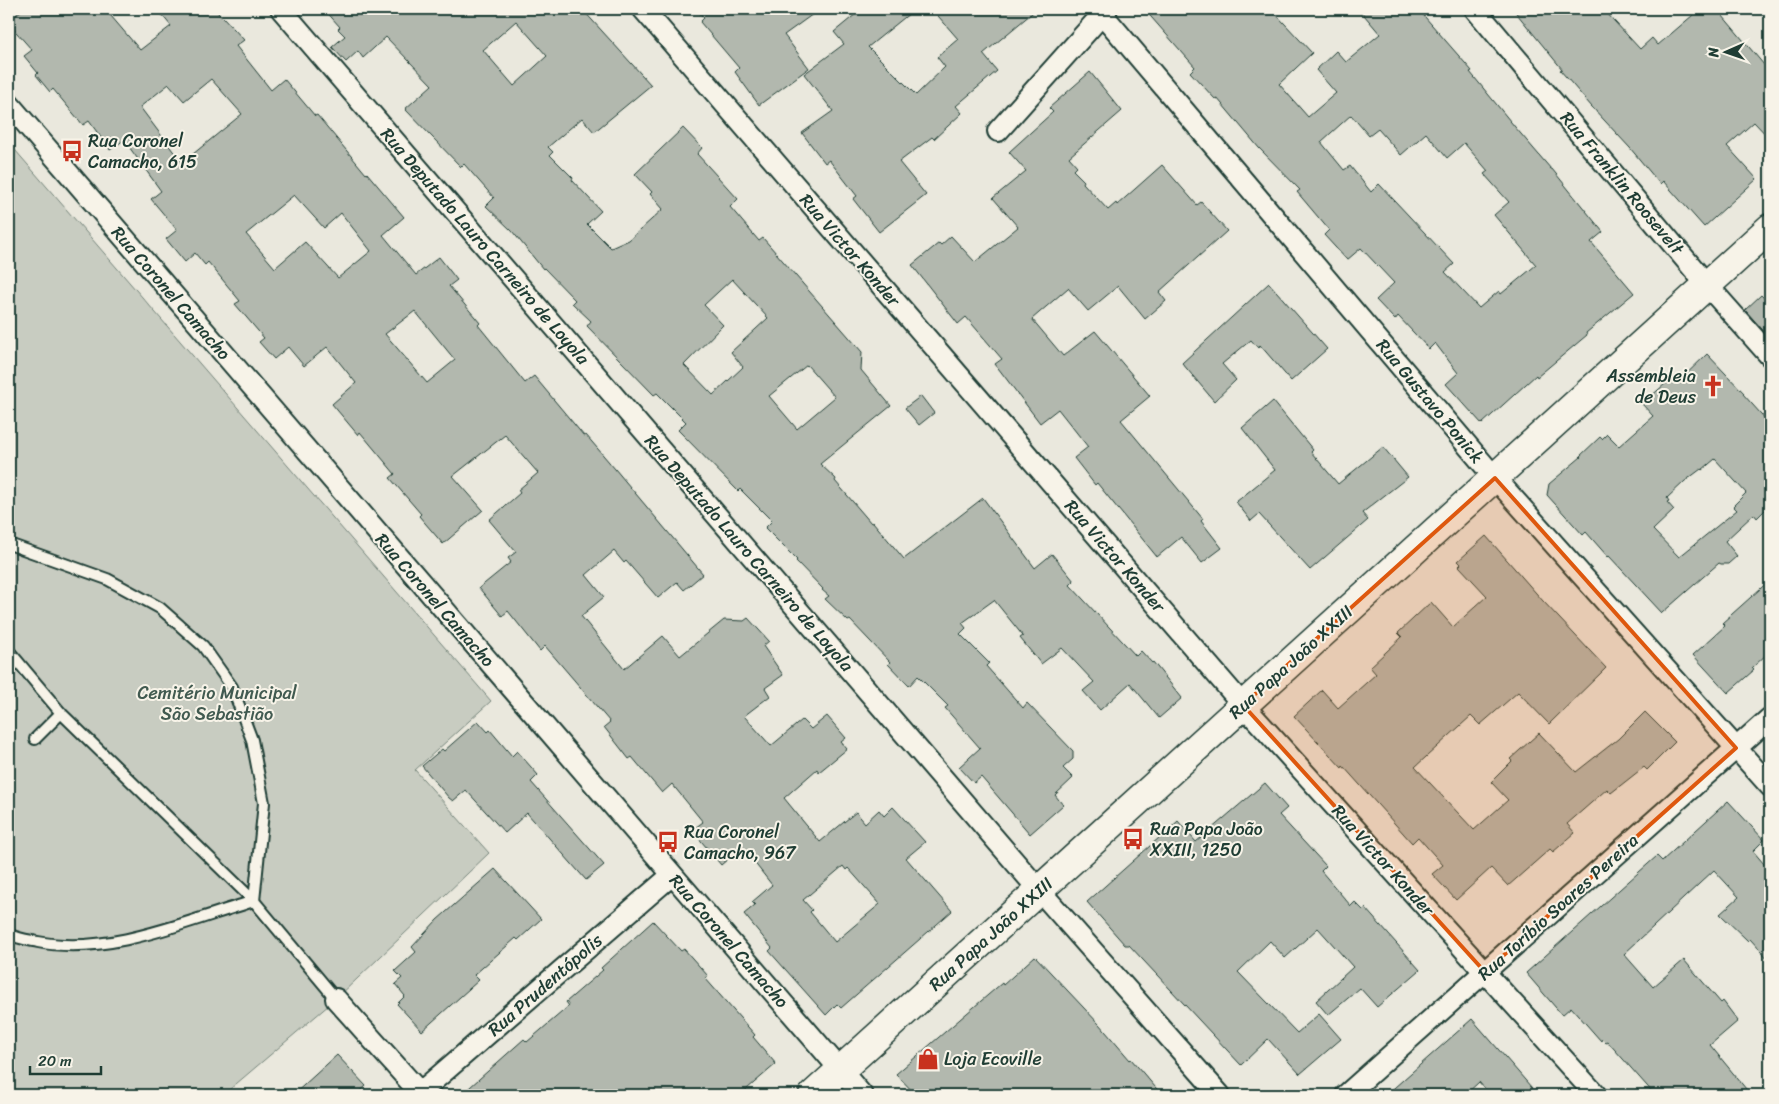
<svg xmlns="http://www.w3.org/2000/svg" width="1779" height="1104" viewBox="0 0 1779 1104" font-family="Sriracha,sans-serif">
  <style>
    .green { fill: #c8ccc1; stroke: #74847a }
    .building { fill: #b2b8ae; stroke: #1f3d34; fill-rule: evenodd }
    .lines { fill: none; stroke-linecap: round; stroke-linejoin: round }
    .service-casing { stroke: #1f3d34; stroke-width: 14 }
    .minor-casing { stroke: #1f3d34; stroke-width: 24 }
    .primary-casing { stroke: #1f3d34; stroke-width: 31 }
    .service { stroke: #f7f3e8; stroke-width: 10 }
    .minor { stroke: #f7f3e8; stroke-width: 20 }
    .primary { stroke: #f7f3e8; stroke-width: 28 }
    .marked { fill: #de580e; fill-opacity: 0.2; stroke: #de580e; stroke-width: 4; stroke-linejoin: round }
    .labels { text-anchor: middle; dominant-baseline: central; stroke-width: 4; stroke-linejoin: round; paint-order: stroke }
    .poi-label { font-size: 18px; fill: #1f3d34; stroke: #f7f3e8; text-anchor: start }
    .street-label { font-size: 18px; fill: #1f3d34; stroke: #f7f3e8 }
    .park-label { font-size: 18px; fill: #415a50; stroke: #f7f3e8 }
  </style>
  <rect width="100%" height="100%" fill="#eae8dd"/>
  <filter id="ink" filterUnits="userSpaceOnUse"><feTurbulence type="fractalNoise" baseFrequency=".02" numOctaves="2"/><feDisplacementMap in="SourceGraphic" scale="10" xChannelSelector="R" yChannelSelector="G"/><feConvolveMatrix kernelMatrix="1 2 1 2 8 2 1 2 1" color-interpolation-filters="sRGB"/></filter>
  <g filter="url(#ink)">
    <polygon class="green" points="9,143 491,701 415,770 489,853 336,999 223,1095 9,1095"/>
    <g class="building">
      <path d="M 23,9 L 105,9 L 140,50 L 171,26 L 157,9 L 215,9 L 222,18 L 223,17 L 244,40 L 236,46 L 271,90 L 284,79 L 315,116 L 317,115 L 366,174 L 367,173 L 404,217 L 383,235 L 416,275 L 439,257 L 457,280 L 449,286 L 480,323 L 478,325 L 525,383 L 534,376 L 584,436 L 586,435 L 615,469 L 703,574 L 684,590 L 677,582 L 658,598 L 626,561 L 624,563 L 614,551 L 586,575 L 604,597 L 581,616 L 624,669 L 663,636 L 680,656 L 724,620 L 744,621 L 748,618 L 769,641 L 763,646 L 783,675 L 765,688 L 770,696 L 744,716 L 771,746 L 802,720 L 811,729 L 827,716 L 846,738 L 841,742 L 847,749 L 819,772 L 817,769 L 784,798 L 820,842 L 856,812 L 865,823 L 879,810 L 884,816 L 893,807 L 925,842 L 906,858 L 952,911 L 841,1008 L 837,1004 L 826,1015 L 769,951 L 772,948 L 744,914 L 755,905 L 752,902 L 772,885 L 742,847 L 721,865 L 692,830 L 703,822 L 672,784 L 662,793 L 632,757 L 629,759 L 604,727 L 610,722 L 545,646 L 540,651 L 508,611 L 502,616 L 479,588 L 511,562 L 508,558 L 516,552 L 489,520 L 520,493 L 518,490 L 538,473 L 505,435 L 453,476 L 483,510 L 443,544 L 419,516 L 421,514 L 390,478 L 395,474 L 360,432 L 358,435 L 332,404 L 356,383 L 327,347 L 304,366 L 288,347 L 274,359 L 259,342 L 264,338 L 235,304 L 240,301 L 208,262 L 205,265 L 195,253 L 185,262 L 166,239 L 177,230 L 151,199 L 161,191 L 124,140 L 110,150 L 89,121 L 83,125 L 53,89 L 50,92 L 36,75 L 38,73 L 24,56 L 32,50 L 9,24 L 9,21 ZM 211,79 L 242,114 L 182,163 L 140,107 L 169,84 L 184,101 ZM 294,195 L 324,228 L 341,213 L 371,251 L 338,278 L 305,242 L 275,268 L 246,234 ZM 415,311 L 455,360 L 427,383 L 385,334 ZM 843,866 L 846,870 L 848,868 L 880,904 L 835,942 L 810,912 L 812,910 L 803,900 Z"/>
      <path d="M 324,9 L 582,9 L 651,85 L 594,132 L 582,118 L 548,147 L 553,152 L 550,155 L 573,178 L 572,180 L 601,211 L 587,224 L 611,248 L 629,240 L 663,209 L 650,194 L 652,192 L 635,174 L 683,128 L 702,148 L 697,154 L 738,199 L 730,207 L 759,241 L 763,238 L 862,352 L 861,370 L 891,406 L 820,464 L 836,479 L 835,481 L 871,523 L 873,522 L 904,559 L 983,498 L 1035,568 L 1052,554 L 1074,581 L 1070,585 L 1136,656 L 1141,651 L 1152,663 L 1153,662 L 1182,698 L 1159,718 L 1130,683 L 1100,710 L 1083,691 L 1094,682 L 1062,648 L 1041,664 L 1020,638 L 1023,636 L 994,600 L 962,623 L 966,628 L 960,634 L 989,663 L 986,666 L 1023,708 L 1027,703 L 1073,751 L 1073,759 L 1063,768 L 1073,778 L 1055,795 L 1063,805 L 1030,834 L 981,777 L 974,783 L 959,767 L 980,748 L 945,708 L 948,706 L 918,676 L 909,686 L 888,664 L 890,662 L 850,620 L 848,621 L 825,599 L 829,596 L 822,590 L 823,589 L 796,561 L 797,560 L 765,528 L 772,521 L 740,489 L 738,491 L 678,430 L 686,422 L 657,393 L 654,395 L 587,326 L 591,321 L 572,303 L 575,300 L 544,268 L 543,269 L 512,231 L 486,206 L 494,198 L 464,164 L 461,167 L 405,109 L 432,85 L 386,37 L 363,58 L 358,51 L 346,62 L 332,47 L 345,36 L 338,29 L 340,27 ZM 516,21 L 547,56 L 514,86 L 483,50 ZM 732,279 L 768,318 L 731,352 L 743,367 L 713,395 L 684,365 L 723,325 L 704,305 ZM 807,365 L 835,397 L 797,429 L 769,396 Z"/>
      <polygon points="696,9 820,9 784,35 809,68 759,105 735,72 739,68 700,22 704,18"/>
      <polygon points="862,9 915,9 868,47 916,95 945,67 937,57 958,39 932,9 1037,9 983,54 997,71 956,106 962,113 934,139 932,137 899,162 926,195 879,232 853,199 857,196 829,160 825,163 802,133 833,111 804,74 844,44 834,32"/>
      <path d="M 1144,9 L 1271,9 L 1312,53 L 1279,84 L 1308,117 L 1336,93 L 1316,70 L 1336,51 L 1346,62 L 1380,34 L 1359,9 L 1418,9 L 1472,71 L 1470,72 L 1515,127 L 1551,169 L 1552,169 L 1603,232 L 1591,242 L 1634,293 L 1586,333 L 1587,335 L 1537,377 L 1536,375 L 1482,424 L 1446,384 L 1458,373 L 1435,343 L 1429,349 L 1398,316 L 1395,320 L 1376,300 L 1394,283 L 1361,248 L 1347,260 L 1324,235 L 1329,230 L 1297,192 L 1300,190 L 1259,148 L 1217,98 L 1215,99 L 1190,72 L 1195,67 ZM 1351,115 L 1369,136 L 1378,129 L 1401,155 L 1426,133 L 1447,158 L 1464,143 L 1488,171 L 1484,174 L 1509,202 L 1494,215 L 1536,265 L 1501,294 L 1499,291 L 1479,308 L 1445,272 L 1454,264 L 1379,184 L 1371,192 L 1350,166 L 1344,170 L 1321,142 Z"/>
      <polygon points="1513,9 1603,9 1640,49 1652,38 1658,45 1700,9 1717,9 1770,72 1770,139 1754,122 1727,146 1757,179 1704,227 1663,181 1660,184 1630,148 1592,107 1560,70 1562,69"/>
      <polygon points="1090,72 1122,111 1069,157 1077,166 1073,170 1084,181 1083,183 1108,210 1116,203 1117,205 1162,165 1197,205 1201,202 1227,231 1159,292 1166,301 1145,319 1118,286 1088,311 1068,288 1032,319 1063,356 1095,331 1150,396 1121,420 1203,519 1201,521 1222,548 1202,563 1181,537 1157,557 1097,483 1095,485 1074,458 1088,447 1058,409 1040,423 995,364 1002,359 966,317 958,324 912,265 939,243 941,245 951,236 975,262 1018,227 993,198 1026,171 1009,152 1053,112 1049,108"/>
      <polygon points="1269,283 1327,349 1291,381 1260,345 1258,348 1251,340 1222,364 1236,380 1214,401 1182,363"/>
      <polygon points="1761,295 1770,304 1770,338 1745,310"/>
      <path d="M 1707,354 L 1744,393 L 1743,394 L 1770,424 L 1770,505 L 1757,518 L 1754,514 L 1725,541 L 1737,556 L 1728,564 L 1721,564 L 1719,563 L 1662,613 L 1609,556 L 1608,557 L 1586,532 L 1583,535 L 1547,495 L 1549,484 L 1581,457 L 1580,456 L 1600,437 L 1602,439 L 1607,434 L 1619,446 L 1653,416 L 1642,404 L 1673,377 L 1678,382 ZM 1715,459 L 1746,493 L 1733,506 L 1737,510 L 1679,557 L 1653,530 L 1674,510 L 1667,502 L 1669,501 L 1667,498 L 1685,481 L 1701,469 L 1702,470 Z"/>
      <polygon points="921,396 934,413 919,425 905,408"/>
      <polygon points="1273,401 1313,450 1311,452 1338,484 1383,447 1408,477 1362,513 1368,520 1310,570 1259,514 1251,521 1236,502 1275,470 1242,428"/>
      <polygon points="1486,536 1543,601 1606,668 1549,724 1518,692 1480,725 1471,716 1415,767 1474,830 1508,800 1491,782 1512,761 1510,759 1539,733 1576,772 1618,739 1645,712 1675,742 1647,770 1644,767 1611,793 1607,789 1567,824 1575,833 1553,852 1550,849 1508,886 1491,868 1456,900 1432,874 1443,865 1418,837 1412,843 1343,766 1342,768 1294,716 1322,690 1338,708 1376,674 1370,667 1402,637 1398,633 1431,602 1453,627 1487,596 1459,566 1461,564 1458,561"/>
      <polygon points="1770,580 1770,651 1752,668 1754,670 1728,693 1693,655 1725,626 1722,623"/>
      <polygon points="478,721 488,732 490,730 512,756 517,751 538,775 531,782 604,865 586,880 527,813 505,833 466,790 453,801 449,798 422,766 442,749 444,751"/>
      <polygon points="1265,783 1287,808 1279,815 1326,866 1321,871 1351,906 1355,902 1363,910 1365,908 1420,970 1377,1007 1360,988 1328,1015 1316,1001 1353,967 1318,928 1285,958 1270,941 1238,972 1297,1033 1319,1014 1341,1039 1300,1074 1268,1039 1241,1065 1129,945 1125,945 1087,902 1178,821 1196,842"/>
      <polygon points="1728,801 1764,840 1753,851 1770,871 1770,961 1750,939 1748,941 1720,914 1739,897 1714,870 1624,954 1653,987 1684,960 1721,1003 1723,1001 1738,1021 1710,1045 1751,1095 1655,1095 1607,1041 1605,1042 1602,1039 1601,1041 1571,1007 1562,1015 1526,973 1657,856 1662,861"/>
      <polygon points="495,869 541,919 518,940 516,938 474,975 479,980 422,1031 397,1004 405,996 395,984 402,978 395,971 416,952 412,947 437,920"/>
      <polygon points="653,921 681,951 684,949 708,976 705,978 755,1035 753,1037 776,1064 740,1095 461,1095 524,1039 527,1042 569,1006 566,1002 603,970 601,968"/>
      <polygon points="1035,956 1099,1024 1130,1060 1131,1059 1162,1095 916,1095 896,1074 1002,983 1003,985"/>
      <polygon points="1472,1019 1538,1095 1490,1095 1479,1082 1465,1095 1386,1095"/>
      <polygon points="337,1055 366,1086 356,1095 293,1095"/>
    </g>
    <g class="lines">
      <g class="service-casing">
        <g id="service">
          <polyline points="9,544 107,579 160,608 203,646 232,687 252,740 264,803 254,901"/>
          <polyline points="9,651 61,713 254,901 336,999"/>
          <polyline points="35,739 61,713"/>
          <path d="M 9,934 C 18,939 28,940 38,942 C 109,956 187,921 254,901"/>
        </g>
      </g>
      <g class="minor-casing">
        <g id="minor">
          <polyline points="281,9 1039,890 1220,1095"/>
          <polyline points="643,9 1243,705 1596,1095"/>
          <polyline points="1098,9 1495,478 1770,786"/>
          <polyline points="1475,9 1707,285 1770,356"/>
          <polyline points="9,104 862,1095"/>
          <polyline points="998,131 1107,9"/>
          <polyline points="336,999 422,1095"/>
          <polyline points="417,1095 672,875"/>
          <polyline points="1346,1095 1770,718"/>
        </g>
      </g>
      <g class="primary-casing">
        <polyline id="primary" points="813,1095 1770,228"/>
      </g>
      <use href="#service" class="service"/>
      <use href="#minor" class="minor"/>
      <use href="#primary" class="primary"/>
    </g>
  </g>
  <path class="marked" d="M 1495,478 L 1736,748 L 1485,972 L 1243,705 Z"/>
  <defs>
    <g id="bus-bare" transform="scale(1.725)"><path d="M-5-6H5V4H4V6H2V4H-2V6H-4V4H-5ZM-3.5-4V0h7V-4ZM-3.5 1.2v1.5H-2V1.2ZM2 1.2v1.5H3.5V1.2Z" fill="#c8321e" stroke="#f7f3e8" stroke-width="2.5" paint-order="stroke"/></g>
    <g id="church-bare" transform="scale(1.725)"><path d="M-1.2-6h2.4v3.5h3.3v2.4h-3.3V6h-2.4V-.1h-3.3v-2.4h3.3Z" fill="#c8321e" stroke="#f7f3e8" stroke-width="2.5" paint-order="stroke"/></g>
    <g id="shop-bare" transform="scale(1.725)"><path d="M-5-2.5h2.3a2.7 3.5 0 0 1 5.4 0H5L5.5 6h-11ZM-1.5-2.5h3a1.5 2.3 0 0 0-3 0Z" fill="#c8321e" stroke="#f7f3e8" stroke-width="2.5" paint-order="stroke"/></g>
  </defs>
  <g fill-rule="evenodd">
    <use href="#bus-bare" x="72" y="151"/>
    <use href="#church-bare" x="1713" y="386"/>
    <use href="#bus-bare" x="1133" y="839"/>
    <use href="#bus-bare" x="668" y="842"/>
    <use href="#shop-bare" x="928" y="1059"/>
  </g>
  <g class="labels">
    <g class="poi-label">
      <text x="88" y="141">Rua Coronel<tspan x="88" dy="21">Camacho, 615</tspan></text>
      <text x="1696" y="376" text-anchor="end">Assembleia<tspan x="1696" dy="21">de Deus</tspan></text>
      <text x="1150" y="829">Rua Papa João<tspan x="1150" dy="21">XXIII, 1250</tspan></text>
      <text x="684" y="832">Rua Coronel<tspan x="684" dy="21">Camacho, 967</tspan></text>
      <text x="944" y="1059">Loja Ecoville</text>
    </g>
    <g class="street-label">
      <text transform="translate(1622 183) rotate(50)">Rua Franklin Roosevelt</text>
      <text transform="translate(485 246) rotate(49)">Rua Deputado Lauro Carneiro de Loyola</text>
      <text transform="translate(850 250) rotate(49)">Rua Victor Konder</text>
      <text transform="translate(171 293) rotate(49)">Rua Coronel Camacho</text>
      <text transform="translate(1430 401) rotate(50)">Rua Gustavo Ponick</text>
      <text transform="translate(749 553) rotate(49)">Rua Deputado Lauro Carneiro de Loyola</text>
      <text transform="translate(1115 556) rotate(49)">Rua Victor Konder</text>
      <text transform="translate(435 600) rotate(49)">Rua Coronel Camacho</text>
      <text transform="translate(1291 662) rotate(-42)">Rua Papa João XXIII</text>
      <text transform="translate(1383 860) rotate(48)">Rua Victor Konder</text>
      <text transform="translate(1558 907) rotate(-42)">Rua Toríbio Soares Pereira</text>
      <text transform="translate(991 934) rotate(-42)">Rua Papa João XXIII</text>
      <text transform="translate(729 941) rotate(49)">Rua Coronel Camacho</text>
      <text transform="translate(545 985) rotate(-41)">Rua Prudentópolis</text>
    </g>
    <g class="park-label">
      <text x="217" y="693">Cemitério Municipal<tspan x="217" dy="21">São Sebastião</tspan></text>
    </g>
  </g>
  <rect width="1779" height="1104" fill="none" stroke="#f7f3e8" stroke-width="30"/>
  <rect x="15" y="15" width="1749" height="1074" fill="none" stroke="#1f3d34" stroke-width="2" filter="url(#ink)"/>
  <g transform="translate(1726 52) rotate(268)" stroke="#f7f3e8" stroke-width="4" paint-order="stroke">
  <path d="M0-4L9 19L0 12L-9 19Z" fill="#1f3d34"/>
  <text y="-8" font-size="14" font-weight="bold" text-anchor="middle" fill="#1f3d34">N</text>
  </g>
  <path d="M30 1066v8h71v-8" fill="none" stroke="#1f3d34" stroke-width="2.5"/>
  <text x="38" y="1066" font-size="15" fill="#1f3d34" stroke="#f7f3e8" stroke-width="4" paint-order="stroke">20 m</text>
</svg>
